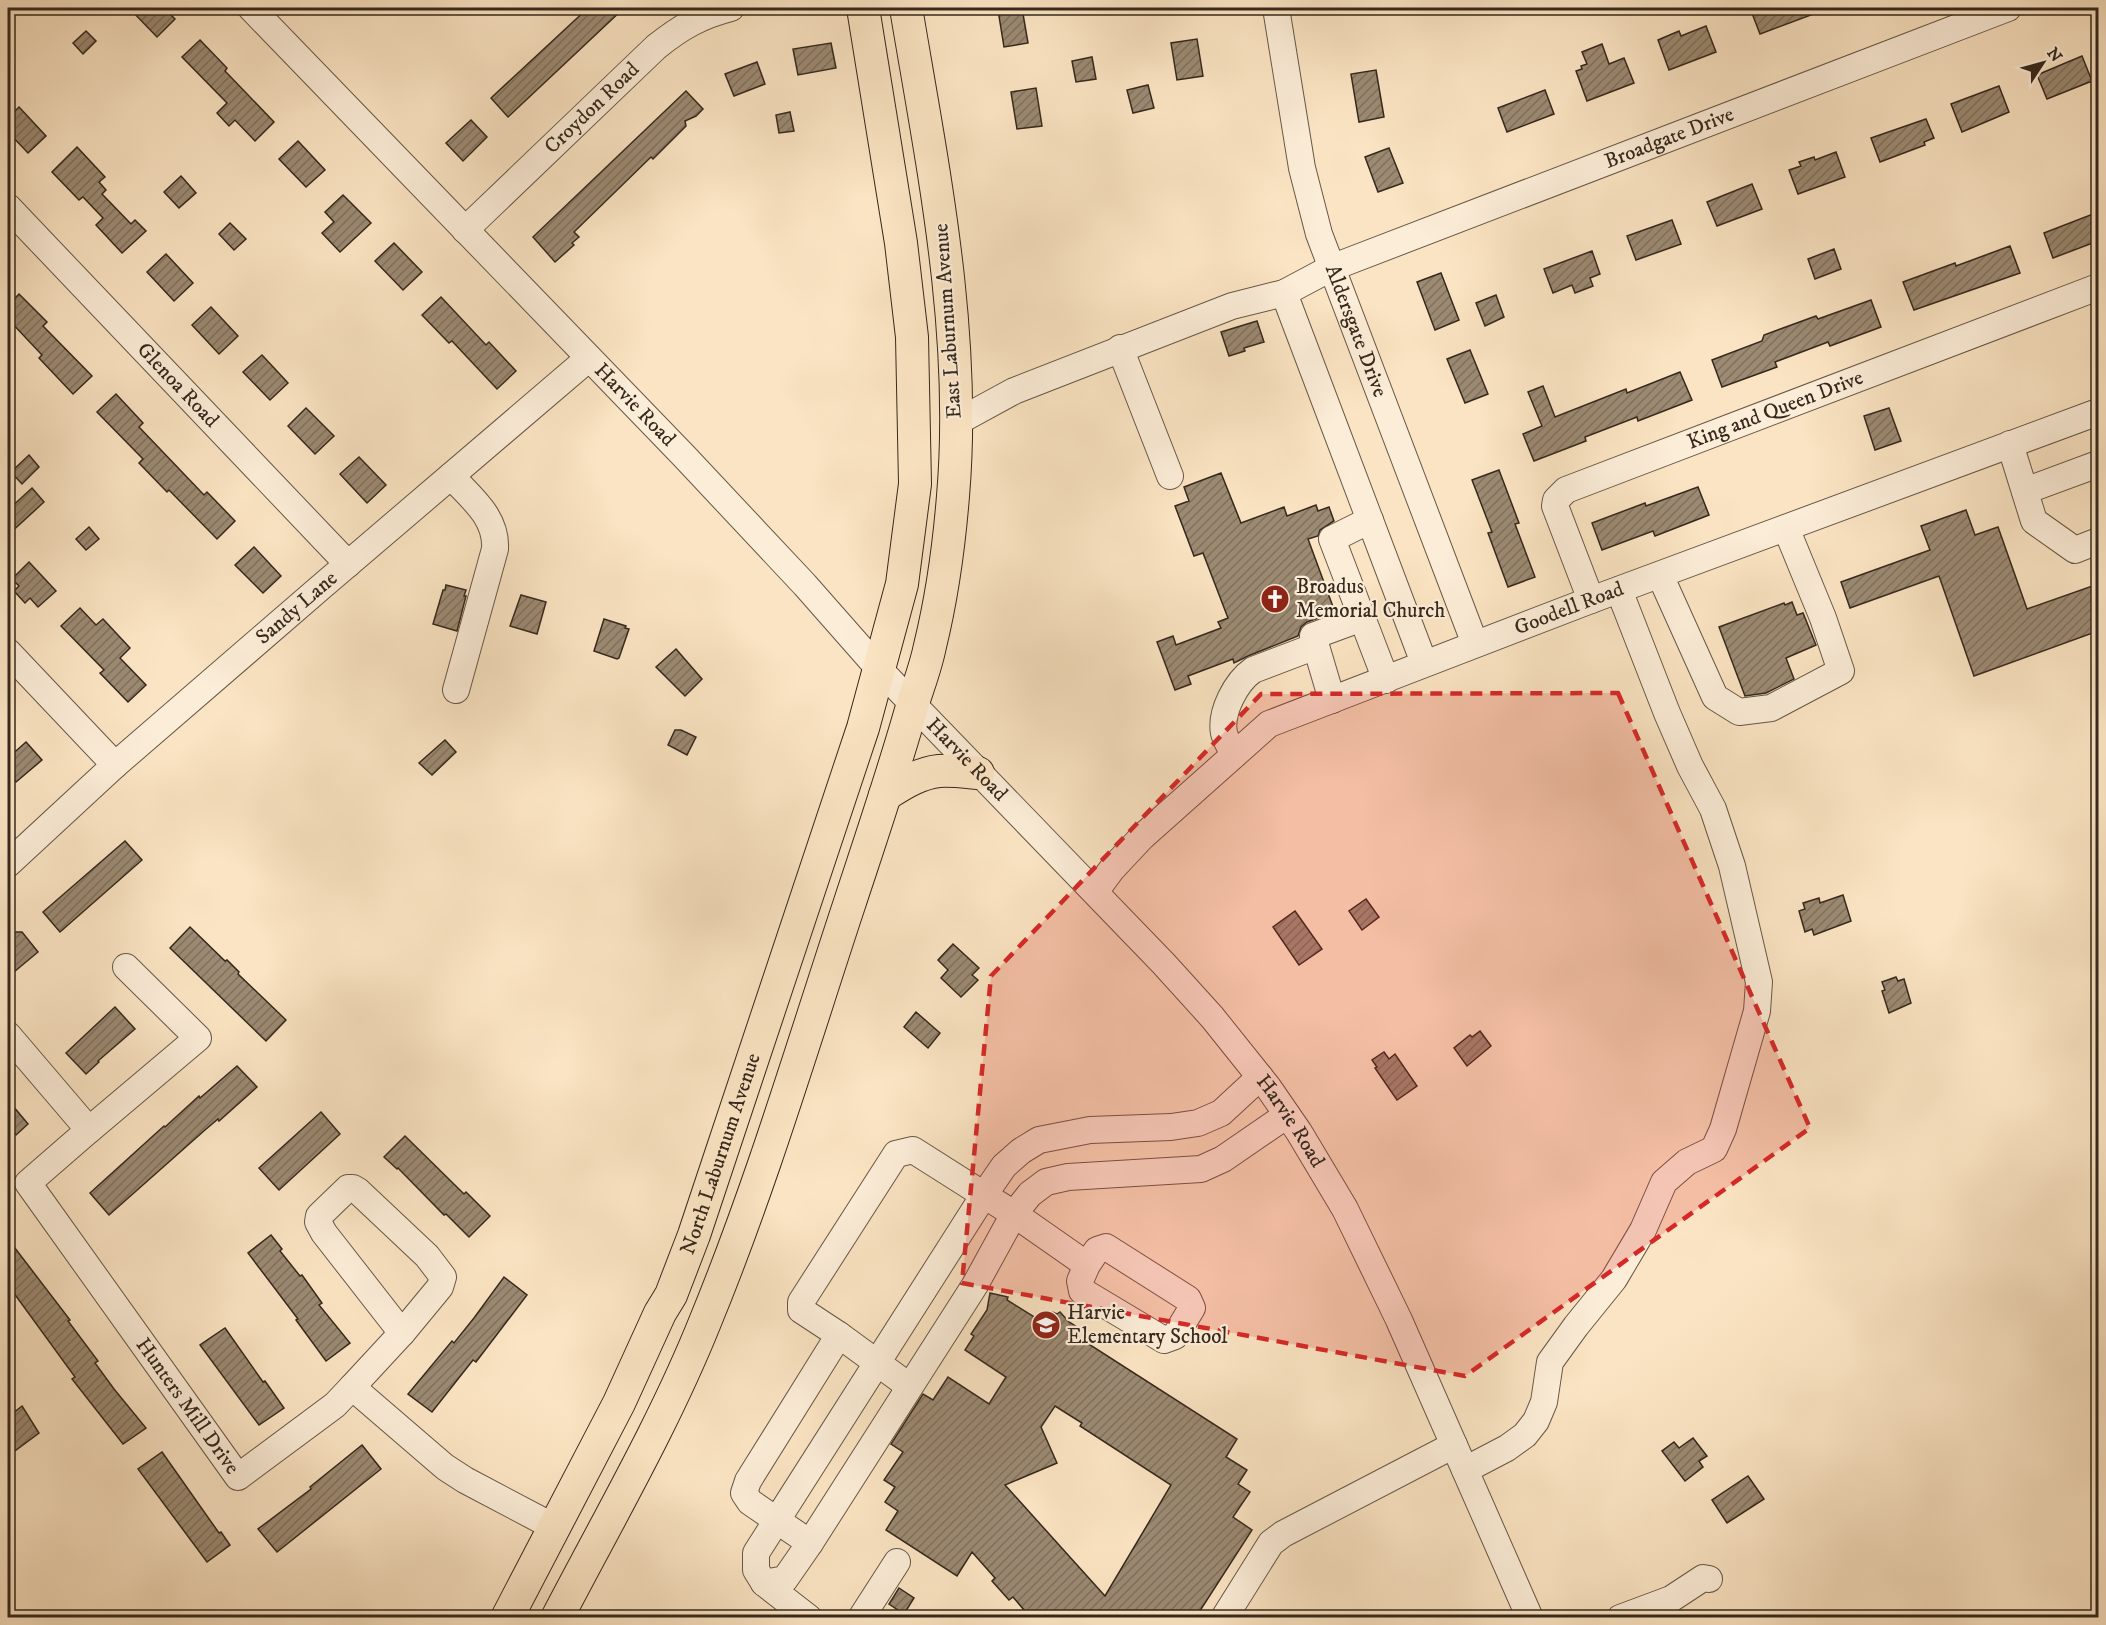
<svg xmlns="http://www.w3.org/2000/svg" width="2106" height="1625" viewBox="0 0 2106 1625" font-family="'IM FELL DW Pica',serif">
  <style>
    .building { fill: url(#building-hatch); stroke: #35281d; stroke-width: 1.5; fill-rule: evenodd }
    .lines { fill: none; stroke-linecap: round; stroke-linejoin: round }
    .minor-casing { stroke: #665746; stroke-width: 28 }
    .major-casing { stroke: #35281d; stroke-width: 34 }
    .minor { stroke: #fcedd8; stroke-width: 26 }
    .major { stroke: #fbe4c3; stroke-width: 32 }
    .marked { fill: #d62828; fill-opacity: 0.2; stroke: #d62828; stroke-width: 4.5; stroke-dasharray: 12 8; stroke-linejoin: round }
    .labels { text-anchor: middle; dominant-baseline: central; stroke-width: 4.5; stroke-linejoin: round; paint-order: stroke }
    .street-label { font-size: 21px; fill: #35281d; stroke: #fcedd8 }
    .poi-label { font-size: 21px; fill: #35281d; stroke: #fcedd8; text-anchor: start }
  </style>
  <defs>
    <pattern id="building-hatch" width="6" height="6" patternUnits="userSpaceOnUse" patternTransform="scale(1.5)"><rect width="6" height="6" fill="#9c8a73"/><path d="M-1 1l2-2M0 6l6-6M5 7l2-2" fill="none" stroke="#80715e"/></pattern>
  </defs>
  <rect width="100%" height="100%" fill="#fbe4c3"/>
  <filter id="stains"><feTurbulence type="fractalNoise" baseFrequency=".00333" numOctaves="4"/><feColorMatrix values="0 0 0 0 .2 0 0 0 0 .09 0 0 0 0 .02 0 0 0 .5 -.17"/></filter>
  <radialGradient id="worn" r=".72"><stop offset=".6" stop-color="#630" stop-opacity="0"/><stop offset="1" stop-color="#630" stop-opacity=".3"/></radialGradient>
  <g class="building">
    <polygon points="129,8 164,8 175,19 157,37"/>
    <polygon points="588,8 624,8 508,117 491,98"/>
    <polygon points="1013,8 1022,8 1028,43 1004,47 998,10"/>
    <polygon points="1750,8 1827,8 1827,9 1760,34"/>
    <polygon points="1706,26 1716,52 1669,70 1658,40 1679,31 1681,36"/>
    <polygon points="86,31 96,41 83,54 73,43"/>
    <polygon points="1197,39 1203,76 1177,80 1171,43"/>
    <polygon points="200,40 227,68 225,71 274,122 255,141 235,120 229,126 217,113 227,103 182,57"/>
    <polygon points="831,43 836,68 798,75 793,49"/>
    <polygon points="1602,44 1609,64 1624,58 1634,83 1587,101 1576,71 1582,69 1581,66 1587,64 1582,52"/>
    <polygon points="2082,56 2092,81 2047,99 2037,75"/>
    <polygon points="1092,57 1096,79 1076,82 1072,61"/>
    <polygon points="757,62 765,84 734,96 725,74"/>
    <polygon points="1376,70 1384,117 1359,122 1351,74"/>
    <polygon points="1148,85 1154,108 1133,113 1127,90"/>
    <polygon points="1999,86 2009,112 1962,132 1951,104"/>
    <polygon points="1036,88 1042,126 1017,129 1011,92"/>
    <polygon points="1545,90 1554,114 1507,132 1498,108"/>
    <polygon points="686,91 703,109 696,116 685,121 686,126 653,159 651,157 574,232 579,237 572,243 574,245 555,262 533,237"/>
    <polygon points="19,107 46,136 28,153 8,132 8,118"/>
    <polygon points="790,112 794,131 779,133 776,115"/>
    <polygon points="1926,119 1934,138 1924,142 1925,145 1880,162 1871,138"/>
    <polygon points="471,120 487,137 463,161 446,143"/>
    <polygon points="298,141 325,170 306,187 279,159"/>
    <polygon points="77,147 105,177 99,182 106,190 102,194 131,224 135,220 146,231 122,253 96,225 103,218 83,197 79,200 52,172"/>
    <polygon points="1389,148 1403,183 1378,192 1365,157"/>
    <polygon points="1836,152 1845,177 1798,194 1789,170 1801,166 1799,162 1814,157 1815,160"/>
    <polygon points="181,176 196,193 179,208 164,192"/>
    <polygon points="1752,184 1762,209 1717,226 1707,202"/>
    <polygon points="343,195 371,223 340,252 322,233 334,222 325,212"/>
    <polygon points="2098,212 2098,241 2053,258 2044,233"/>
    <polygon points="1672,220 1681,244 1636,260 1627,236"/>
    <polygon points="230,223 246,239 234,250 219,234"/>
    <polygon points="394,243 422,272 403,290 375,261"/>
    <polygon points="2010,246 2020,273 1914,310 1903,282 1955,263 1956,266"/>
    <polygon points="1834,249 1841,269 1815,279 1808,259"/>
    <polygon points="1592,251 1600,274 1590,278 1593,286 1575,293 1572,285 1553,293 1544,269"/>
    <polygon points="166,254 193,283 174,301 147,272"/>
    <polygon points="1441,273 1459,320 1435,330 1417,282"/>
    <polygon points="19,294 47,322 43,326 92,376 73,394 39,358 42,355 8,319 8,305"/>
    <polygon points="1496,295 1504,317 1485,326 1476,303"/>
    <polygon points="441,297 486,345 489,342 516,371 497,389 452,341 449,343 422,315"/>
    <polygon points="1871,300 1881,327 1830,346 1828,342 1775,362 1777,367 1722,387 1712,360 1762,341 1764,335 1816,316 1818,319"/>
    <polygon points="211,307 238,336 219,354 192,325"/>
    <polygon points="1257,321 1264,342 1244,348 1245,351 1229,356 1221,332"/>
    <polygon points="1470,350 1488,394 1465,403 1447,359"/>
    <polygon points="262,355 288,383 270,400 243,372"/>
    <polygon points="1680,372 1692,400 1638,421 1637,417 1585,437 1586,441 1534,461 1523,434 1542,426 1528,392 1543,386 1555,417 1626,389 1627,393"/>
    <polygon points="116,394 143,423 139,427 204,495 207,492 235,521 217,539 169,490 167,492 139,463 143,459 97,412"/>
    <polygon points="306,408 334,436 315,454 288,426"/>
    <polygon points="1889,408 1901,441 1875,450 1864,416"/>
    <polygon points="29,455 39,467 22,484 11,472"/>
    <polygon points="359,457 386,485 367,503 340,474"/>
    <polygon points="1499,470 1519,523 1515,524 1535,577 1508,587 1488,533 1492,532 1472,480"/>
    <polygon points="1221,473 1241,523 1284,507 1287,516 1316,505 1318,511 1329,507 1334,521 1320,530 1318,536 1308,539 1335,612 1307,622 1301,627 1298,636 1248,656 1234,663 1233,659 1188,676 1191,684 1175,690 1157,642 1173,636 1176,645 1221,628 1218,622 1228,618 1203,553 1194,556 1175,506 1189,501 1184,487"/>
    <polygon points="1698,487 1709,515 1655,536 1653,531 1602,550 1592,523 1645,503 1646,506"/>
    <polygon points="32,488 44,502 8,535 8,510"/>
    <polygon points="1966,510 1975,535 1998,527 2027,609 2098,584 2098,631 1974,676 1939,576 1850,608 1841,582 1930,550 1921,526"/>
    <polygon points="89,527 99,539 86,550 76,539"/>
    <polygon points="254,547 281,576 263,593 235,565"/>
    <polygon points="29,562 56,591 38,607 30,598 25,603 14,591 19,586 12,579"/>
    <polygon points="446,585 466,590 464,596 466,596 457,631 433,624 443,590 445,590"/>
    <polygon points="521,595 546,602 537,634 510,626"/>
    <polygon points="1792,602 1797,615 1803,613 1816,645 1786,658 1794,679 1766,693 1745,696 1719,627 1784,603 1785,605"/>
    <polygon points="80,608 96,625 103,619 130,648 120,658 146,685 128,702 100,673 104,670 61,626"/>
    <polygon points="604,619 626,626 625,628 629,629 619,658 617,659 594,651"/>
    <polygon points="676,649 702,679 685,696 656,667"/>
    <polygon points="675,730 681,730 696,737 687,755 668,745"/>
    <polygon points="445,740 456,752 432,775 419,763"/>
    <polygon points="26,742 42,760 16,782 8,772 8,758"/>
    <polygon points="125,841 142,860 60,932 43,912"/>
    <polygon points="1843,895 1851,921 1814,935 1812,929 1805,932 1799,911 1805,909 1803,903 1819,898 1820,903"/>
    <polygon points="1366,899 1379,917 1362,930 1349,911"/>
    <polygon points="1295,911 1322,949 1299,965 1273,927"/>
    <polygon points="190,927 225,961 227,960 239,972 238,974 286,1020 266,1041 170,948"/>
    <polygon points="16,932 22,932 38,952 8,977 8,939"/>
    <polygon points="953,944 979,968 972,975 978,980 961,997 941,978 948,970 938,960"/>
    <polygon points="1896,977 1898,981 1904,979 1911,1003 1889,1013 1882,991 1885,990 1882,982"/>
    <polygon points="115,1007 135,1029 98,1061 99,1062 86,1074 66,1053"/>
    <polygon points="916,1012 940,1033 928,1048 904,1027"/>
    <polygon points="1480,1031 1491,1046 1467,1066 1454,1048 1470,1035 1472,1037"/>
    <polygon points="1384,1052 1389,1059 1395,1054 1417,1086 1397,1100 1375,1068 1377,1067 1372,1060"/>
    <polygon points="237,1066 257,1087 219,1121 218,1119 205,1130 109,1215 90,1193 164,1126 165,1127 199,1096 200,1098"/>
    <polygon points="8,1100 28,1124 16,1135 8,1126"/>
    <polygon points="321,1112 340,1134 279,1190 259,1168"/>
    <polygon points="405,1136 464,1194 466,1192 490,1216 469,1237 446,1214 444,1215 398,1168 397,1169 384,1157"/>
    <polygon points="271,1235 282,1249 280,1251 300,1276 302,1275 322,1303 319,1305 350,1343 326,1361 296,1320 298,1319 248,1253"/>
    <polygon points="8,1239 70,1320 68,1321 98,1361 95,1363 114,1389 146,1428 123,1444 72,1379 75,1377 8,1285"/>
    <polygon points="504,1277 527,1295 476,1362 473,1360 432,1412 408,1394 452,1341 454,1343 474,1318"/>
    <path d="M 990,1293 L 1008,1297 L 1007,1300 L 1039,1320 L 1044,1312 L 1049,1316 L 1052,1312 L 1057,1314 L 1060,1312 L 1069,1322 L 1077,1327 L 1073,1334 L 1237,1439 L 1226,1457 L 1247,1470 L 1238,1484 L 1250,1492 L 1233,1517 L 1252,1530 L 1196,1617 L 1030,1617 L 1013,1597 L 1009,1600 L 992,1581 L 995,1578 L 972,1552 L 957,1576 L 886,1530 L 898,1511 L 885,1502 L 895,1487 L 884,1480 L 903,1452 L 891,1444 L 923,1394 L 933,1400 L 948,1377 L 989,1404 L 1006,1377 L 965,1350 L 974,1336 L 971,1334 L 987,1310 ZM 1055,1406 L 1082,1423 L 1080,1426 L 1171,1485 L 1105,1596 L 1005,1485 L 1057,1463 L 1041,1427 Z"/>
    <polygon points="225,1328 263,1382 265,1381 284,1408 259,1425 200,1345"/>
    <polygon points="22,1406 39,1433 8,1456 8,1417"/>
    <polygon points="1693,1438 1707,1456 1699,1461 1703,1467 1685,1481 1662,1451 1674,1442 1679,1448"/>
    <polygon points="362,1445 381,1469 277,1552 258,1529 311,1489 310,1487"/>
    <polygon points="162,1452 219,1533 221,1532 230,1545 207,1562 138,1469"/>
    <polygon points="1748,1476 1764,1499 1727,1523 1712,1500"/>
    <polygon points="899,1588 914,1598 904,1614 889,1604"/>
  </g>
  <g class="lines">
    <g class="minor-casing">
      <g id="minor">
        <path id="s1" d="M 251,8 L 684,456 L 805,585 L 879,669 L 1164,964 L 1212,1017 L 1268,1087 L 1299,1132 L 1345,1209 L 1399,1320 L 1530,1618"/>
        <path id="s2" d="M 1276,8 L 1302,168 L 1319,234 L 1475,644"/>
        <path id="s3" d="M 8,207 L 348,564"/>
        <path id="s4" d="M 465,230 L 656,47 C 681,27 700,16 731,8"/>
        <polyline points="1284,293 1424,663"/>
        <polyline points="1120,348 1170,476"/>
        <path id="s5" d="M 957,422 L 1014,391 L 1232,306 L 1284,293 L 1331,268 L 2008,8"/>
        <polyline points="2010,444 2034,521 2075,550 2098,541"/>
        <path d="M 451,476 C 471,498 497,517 495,549 L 456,690"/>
        <polyline points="2025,491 2098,464"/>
        <polyline points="1370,520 1332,539 1386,680"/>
        <polyline points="1660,575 1715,697 1739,712 1771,708 1841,671 1823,618 1786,528"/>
        <path id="s6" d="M 1591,600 L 1555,506 L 1556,500 L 1566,490 L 2098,287"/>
        <polyline points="1316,646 1313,636 1362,618"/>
        <polyline points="8,652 115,765"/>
        <path d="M 1234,755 C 1231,748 1226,741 1224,733 C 1220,712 1236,682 1253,670 L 1316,646 L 1332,700"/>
        <path id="s7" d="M 8,864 L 115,765 L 321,587 L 589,358"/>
        <path id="s8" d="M 1095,892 L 1112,869 L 1142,837 L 1269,724 L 1591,600 L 2098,412"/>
        <path id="s9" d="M 8,1035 L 89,1130 L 28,1183 L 238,1477 L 335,1405 L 352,1387 L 445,1467 L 465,1480 L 554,1527"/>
        <polyline points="1260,1077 1221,1113 1198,1123 1171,1127 1090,1130 1039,1140 1021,1151 1004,1166 984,1195 756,1553 756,1570 764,1583 785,1579 810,1543 975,1285 1014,1214 1030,1194 1046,1182 1068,1177 1201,1169 1223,1159 1287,1115"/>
        <polyline points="89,1130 198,1038 126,967"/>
        <polygon points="348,1188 353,1188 358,1191 427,1256 443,1277 440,1287 402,1333 324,1233 318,1222 319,1216"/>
        <polyline points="839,1335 909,1386"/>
        <polyline points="352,1387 402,1333"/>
        <polyline points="1465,1470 1507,1448 1525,1435 1536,1421 1544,1402 1550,1362 1576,1326 1614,1279 1643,1230 1664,1182 1687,1162 1714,1149 1723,1129 1757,1011 1759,982 1732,866 1713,809 1690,766 1667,713 1619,590"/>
        <polyline points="810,1543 750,1502 744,1493 748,1481 839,1335 801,1310 801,1302 896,1154 913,1150 1014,1214 1087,1265 1097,1250 1106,1247 1188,1299 1192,1308 1175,1336 1164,1340 1082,1291 1080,1281 1087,1265"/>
        <polyline points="764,1583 809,1618"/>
        <polyline points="861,1618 897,1562"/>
        <polyline points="1224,1618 1271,1543 1283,1534 1454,1445"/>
        <polyline points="1620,1618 1671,1599 1703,1578 1709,1579"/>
      </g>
    </g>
    <g class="major-casing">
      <g id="major">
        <path d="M 885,795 C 901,785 919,773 939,771 C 951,770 966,772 978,773"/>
        <path id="s10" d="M 507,1618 L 619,1403 L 660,1313 L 671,1295 L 694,1235 L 863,728 L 902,584 L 915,484 L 912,337 L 901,243 L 863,8"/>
        <path d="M 557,1618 C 608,1520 664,1424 705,1322 C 761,1186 803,1044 849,905 C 871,838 894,771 913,703 C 919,684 926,666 930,646 C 942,597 949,546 953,496 C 967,332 933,169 906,8"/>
      </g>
    </g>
    <use href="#minor" class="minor"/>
    <use href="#major" class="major"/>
  </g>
  <path class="marked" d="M 1618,693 L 1810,1128 L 1465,1376 L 962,1283 L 991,976 L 1261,694 Z"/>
  <defs>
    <g id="church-disc" transform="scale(1.5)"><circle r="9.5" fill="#8f2418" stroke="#fcedd8"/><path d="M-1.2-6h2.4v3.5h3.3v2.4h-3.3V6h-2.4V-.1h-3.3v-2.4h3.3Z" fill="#fff"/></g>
    <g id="school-disc" transform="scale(1.5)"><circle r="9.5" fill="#8f2418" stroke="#fcedd8"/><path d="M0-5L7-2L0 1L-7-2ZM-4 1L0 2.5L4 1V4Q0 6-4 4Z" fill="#fff"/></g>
  </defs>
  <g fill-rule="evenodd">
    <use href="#church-disc" x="1275" y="599"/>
    <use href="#school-disc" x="1046" y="1325"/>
  </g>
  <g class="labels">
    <g class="street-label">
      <text stroke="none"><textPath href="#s4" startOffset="176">Croydon Road</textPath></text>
      <text stroke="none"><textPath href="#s5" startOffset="768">Broadgate Drive</textPath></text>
      <text transform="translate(948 321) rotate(-94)">East Laburnum Avenue</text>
      <text stroke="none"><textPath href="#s2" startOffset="334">Aldersgate Drive</textPath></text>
      <text stroke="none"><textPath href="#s3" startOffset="246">Glenoa Road</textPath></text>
      <text stroke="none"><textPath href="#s1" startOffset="552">Harvie Road</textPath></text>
      <text stroke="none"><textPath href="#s6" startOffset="345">King and Queen Drive</textPath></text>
      <text stroke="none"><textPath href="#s7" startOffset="386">Sandy Lane</textPath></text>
      <text stroke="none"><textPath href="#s8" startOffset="564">Goodell Road</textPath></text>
      <text stroke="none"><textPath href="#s1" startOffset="1038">Harvie Road</textPath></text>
      <text stroke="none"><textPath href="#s1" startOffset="1524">Harvie Road</textPath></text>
      <text stroke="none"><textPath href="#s10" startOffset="512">North Laburnum Avenue</textPath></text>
      <text stroke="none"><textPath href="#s9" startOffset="480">Hunters Mill Drive</textPath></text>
    </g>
    <g class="poi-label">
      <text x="1296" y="587">Broadus<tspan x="1296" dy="24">Memorial Church</tspan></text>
      <text x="1067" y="1313">Harvie<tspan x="1067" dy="24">Elementary School</tspan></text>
    </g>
  </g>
  <rect width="2106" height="1625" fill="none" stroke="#fbe4c3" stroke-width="30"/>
  <rect x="9" y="9" width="2088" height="1607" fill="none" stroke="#35281d" stroke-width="3"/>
  <rect x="15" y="15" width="2076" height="1595" fill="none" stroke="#35281d" stroke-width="1.5"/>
  <g transform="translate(2043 63) rotate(54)" stroke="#fcedd8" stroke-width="4.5" paint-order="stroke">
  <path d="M0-4.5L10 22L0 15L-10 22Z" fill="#35281d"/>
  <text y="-9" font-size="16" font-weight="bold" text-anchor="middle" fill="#35281d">N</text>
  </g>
  <rect width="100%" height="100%" filter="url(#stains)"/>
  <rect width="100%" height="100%" fill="url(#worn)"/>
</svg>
